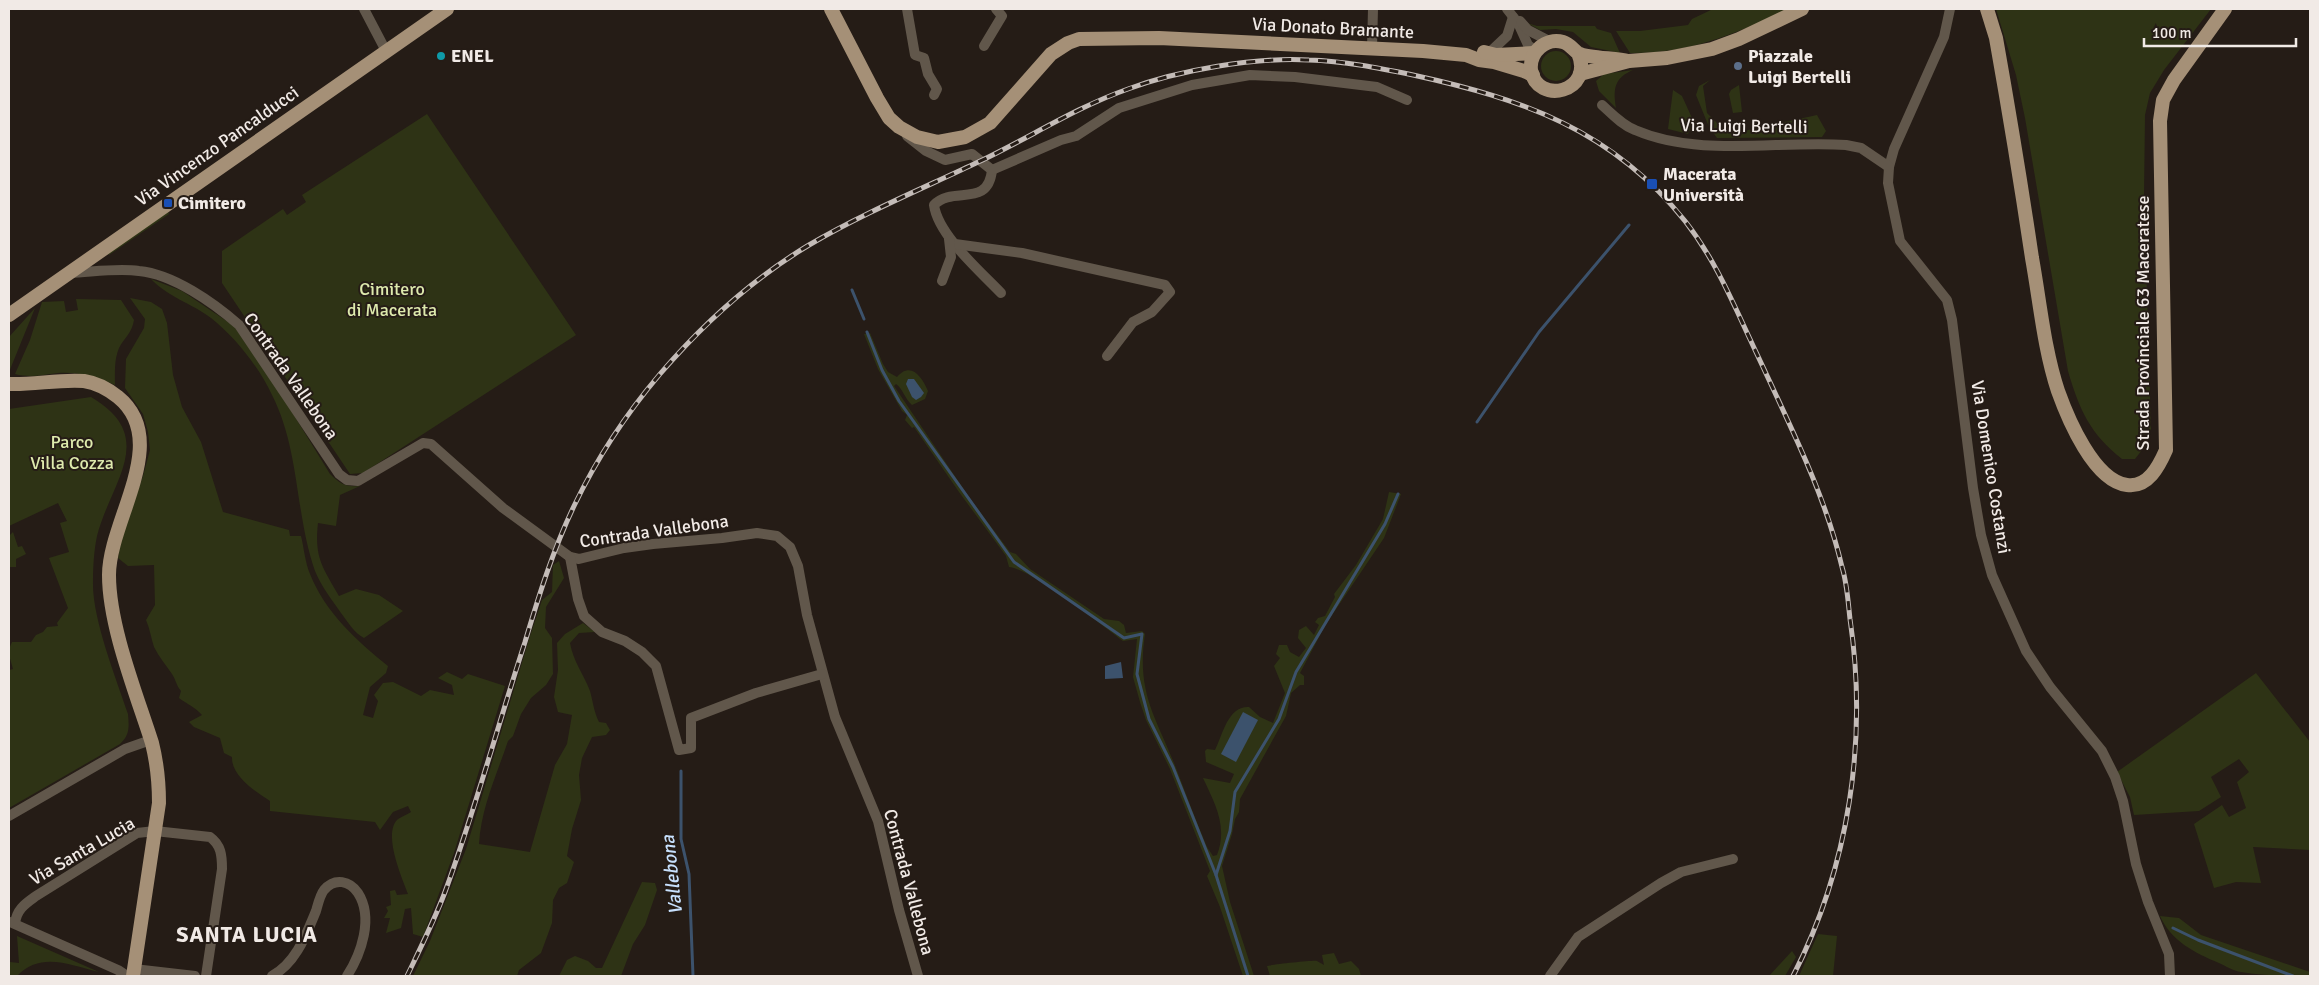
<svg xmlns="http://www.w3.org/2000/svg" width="2319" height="985" viewBox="0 0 2319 985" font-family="Signika,sans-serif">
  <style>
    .green { fill: #2e3315 }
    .water { fill: #3c526c }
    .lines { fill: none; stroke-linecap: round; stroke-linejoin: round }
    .stream { stroke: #3c526c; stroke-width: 3 }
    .minor { stroke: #61574b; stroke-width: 10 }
    .primary { stroke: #a59077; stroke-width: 14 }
    .rail-casing { stroke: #c4bcb8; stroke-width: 5 }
    .rail { stroke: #251c16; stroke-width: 3; stroke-dasharray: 9; stroke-linecap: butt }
    .culture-dot { fill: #0f9aa8; stroke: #251c16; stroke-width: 2 }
    .service-dot { fill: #5c6f8a; stroke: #251c16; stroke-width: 2 }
    .transit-dot { fill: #1a4fb4; stroke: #251c16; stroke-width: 2 }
    .labels { text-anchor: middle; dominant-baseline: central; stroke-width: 4; stroke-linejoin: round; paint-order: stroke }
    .street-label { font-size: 18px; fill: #f1eae6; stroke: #251c16 }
    .poi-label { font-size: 18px; font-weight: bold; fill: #f1eae6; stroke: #251c16; text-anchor: start }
    .park-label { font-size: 18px; fill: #deeaad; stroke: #251c16 }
    .water-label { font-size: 19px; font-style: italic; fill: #c7e0fd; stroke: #251c16 }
    .district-label { font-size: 22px; font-weight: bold; letter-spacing: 1px; fill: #f1eae6; stroke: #251c16 }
  </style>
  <rect width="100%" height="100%" fill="#251c16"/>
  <g class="green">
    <path d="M 1713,9 L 1787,9 C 1737,34 1687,54 1630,53 L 1616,31 L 1640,31 L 1688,25 L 1692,19 Z"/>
    <path d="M 1996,9 L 2211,9 L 2164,70 L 2150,93 L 2145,115 L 2144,195 L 2151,429 L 2142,450 L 2135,459 L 2122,459 C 2090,434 2079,409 2068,371 L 2025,118 L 2016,75 Z"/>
    <polygon points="1527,23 1537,26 1595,26 1597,29 1611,33 1620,53 1591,47 1573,32 1556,29 1540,30"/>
    <circle cx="1556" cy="66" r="15"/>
    <path d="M 1633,70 C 1614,78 1613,89 1616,108 L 1599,91 L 1596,81 L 1604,74 Z"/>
    <polygon points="1710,80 1703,86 1707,113 1722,128 1730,132 1739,132 1817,115 1826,131 1822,137 1717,138 1709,127 1696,95 1699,86"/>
    <polygon points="1739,85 1742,112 1733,113 1729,94 1731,90"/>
    <polygon points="1673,90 1682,96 1697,129 1689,131 1688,134 1668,129"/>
    <polygon points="427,114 576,335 363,473 350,474 222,283 222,251 283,209 287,215 306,202 302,195"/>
    <polygon points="168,211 169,214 109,255 107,252"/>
    <path d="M 151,279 L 182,291 L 234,326 L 284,399 L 330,474 C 340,484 346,487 360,486 L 340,495 L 336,526 L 318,523 C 314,558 323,568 339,596 L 356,589 L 379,595 L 403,611 L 364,638 C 354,633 348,622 341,613 C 332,600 321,586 315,571 C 295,514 300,450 272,395 C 259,367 235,337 211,318 C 191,303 168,297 151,279 Z"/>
    <path d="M 130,298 L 151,302 L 162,309 L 167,323 L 173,375 L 182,407 L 201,442 L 223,512 L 289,530 L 290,536 L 301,536 C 304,548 305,562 310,574 C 325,612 357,641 388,666 L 386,673 L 370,687 L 363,715 L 373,718 L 378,701 L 374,695 L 383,683 L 393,682 L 421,696 L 430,690 L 454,695 L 452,685 L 438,678 L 447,672 L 462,679 L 468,674 L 505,686 L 454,853 L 423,937 L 413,934 L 411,908 L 405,909 L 401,928 L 386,933 L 390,918 L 384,918 L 388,911 L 386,907 L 391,905 L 390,891 L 395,890 L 397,895 L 408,894 C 402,878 383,835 397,820 C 400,817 407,815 411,812 L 408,806 L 393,812 L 380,830 L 375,822 L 270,811 L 270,801 C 256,792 231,776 232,757 L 224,753 L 220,738 L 194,727 L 189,722 L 202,715 C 195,707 187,704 179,698 L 181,691 C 176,685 176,680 172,674 C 166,665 159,657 154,647 C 151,638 150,629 146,620 L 155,605 L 154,565 L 128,566 L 118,558 L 122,534 L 143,476 L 150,450 L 148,432 L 143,414 L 125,388 L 126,359 L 144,328 L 145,319 Z"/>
    <path d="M 76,299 L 121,300 L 134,320 C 132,333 124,338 119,348 C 114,360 115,372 115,385 C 96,377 79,372 58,373 C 42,375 30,378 15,374 L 30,340 L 42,302 L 64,301 L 66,312 L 78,310 Z"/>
    <polygon points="35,308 9,372 9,337"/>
    <path d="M 870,333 L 883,364 L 888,372 L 897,377 C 911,361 922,377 928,391 L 925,399 L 912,405 C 905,399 903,389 896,384 L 894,386 L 969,497 L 1010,552 L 1016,554 L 1030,569 L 1104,619 L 1119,621 L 1124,625 L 1126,633 L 1142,631 L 1145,634 C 1136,693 1156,717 1176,768 C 1186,794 1196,821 1207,847 L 1213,856 L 1217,855 C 1228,826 1215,804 1203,778 L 1230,783 L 1234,774 L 1206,762 L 1205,751 L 1207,749 L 1215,750 C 1223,734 1228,706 1249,707 L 1260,717 L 1273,723 L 1285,693 L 1274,666 L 1280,658 L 1276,654 L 1279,645 L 1287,645 L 1290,652 L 1299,657 L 1306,648 L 1298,638 L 1299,630 L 1306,626 L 1314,635 L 1319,625 L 1315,622 L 1318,618 L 1325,616 L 1335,597 L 1334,594 L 1356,565 L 1383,519 L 1389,492 L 1401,494 L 1384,538 L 1326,624 L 1300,673 L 1304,676 L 1304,685 L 1300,685 L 1291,693 L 1286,716 L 1240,799 L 1239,812 L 1235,819 L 1232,834 L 1222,866 L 1230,902 L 1254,976 L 1243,976 L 1220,907 L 1207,876 L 1210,871 L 1170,769 L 1146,720 L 1140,702 L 1133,677 L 1137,639 L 1123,641 C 1102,625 1031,569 1009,567 L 1006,556 L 959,492 L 914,427 L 912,428 L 905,420 L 907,415 L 902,411 L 878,369 L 864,334 Z"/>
    <path d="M 91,397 C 159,437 111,481 97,536 C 94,550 93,567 93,582 C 92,618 116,678 128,714 C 129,727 130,735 120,744 L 9,808 L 9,670 L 13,669 L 9,655 L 9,649 L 12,642 L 31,642 L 36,635 L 43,632 L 47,627 L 58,626 L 57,623 L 68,608 L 49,558 L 69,552 L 60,523 L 67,521 L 58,503 L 9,526 L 9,409 Z"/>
    <polygon points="13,532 18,547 22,546 26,554 16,559 16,567 9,567 9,536"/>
    <path d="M 559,561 L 564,578 L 546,607 L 545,628 L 552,638 L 553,674 L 546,685 L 531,698 L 521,714 L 513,736 L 508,741 C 497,774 481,808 479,844 L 530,852 L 555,765 L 567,744 L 572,715 L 558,712 L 554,697 L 558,670 L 557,643 L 565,634 L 583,623 L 595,632 L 579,633 L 570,643 C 573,661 584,675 590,691 C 593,702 594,712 599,722 L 606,723 L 610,730 L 606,735 L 592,737 L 582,758 L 579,775 L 581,800 L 572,829 L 567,856 L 574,862 L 567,883 L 559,888 L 553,900 L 552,923 L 541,953 L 519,970 L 517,976 L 413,976 L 430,941 L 466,849 L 530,636 L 542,600 L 552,592 L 553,565 Z"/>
    <polygon points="2256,673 2310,742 2310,850 2253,847 2261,883 2236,882 2214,888 2194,824 2222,805 2229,817 2246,808 2237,782 2249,772 2239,759 2211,777 2221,797 2199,811 2134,815 2130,797 2117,772"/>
    <polygon points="642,882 655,883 657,890 645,925 633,944 621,976 559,976 567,960 575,956 588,961 596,968 602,968"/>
    <path d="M 2160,916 L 2179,918 L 2201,935 L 2310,972 L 2310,976 C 2287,976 2264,976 2241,972 C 2233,971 2226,966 2219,963 C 2195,953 2171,941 2160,916 Z"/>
    <polygon points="1818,934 1837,936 1833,976 1799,976"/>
    <path d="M 17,936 L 99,972 C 70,965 41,951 17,976 L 9,976 L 9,956 L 10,962 L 19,963 Z"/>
    <polygon points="1792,951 1796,957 1785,976 1769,976"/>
    <path d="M 1334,953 L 1339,964 L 1351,961 L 1359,969 L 1361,976 L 1270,976 L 1267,966 C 1270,965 1313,960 1317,961 C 1319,962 1322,964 1324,965 L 1322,955 Z"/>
  </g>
  <g class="water">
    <polygon points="908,379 914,379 924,393 921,397 916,400 912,397 906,384"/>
    <polygon points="1121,662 1123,678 1105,679 1105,666"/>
    <polygon points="1243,712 1258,720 1236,762 1221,754"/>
  </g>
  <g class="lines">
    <g class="stream">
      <polyline points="852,290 864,319"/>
      <polyline points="867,332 882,370 899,401 1014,562 1124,638 1142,634 1137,674 1149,719 1173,767 1216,875"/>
      <polyline points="1477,422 1539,332 1629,225"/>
      <polyline points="681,771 681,839 689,874 693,976"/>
      <polyline points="2173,928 2198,940 2293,976"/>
      <polyline points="1248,976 1216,875 1230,831 1235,792 1279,719 1296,672 1385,524 1398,494"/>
    </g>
    <g class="minor">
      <polyline points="364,9 386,51"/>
      <polyline points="907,9 915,55 924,58 928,74 937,89 934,95"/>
      <polyline points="1507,9 1518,23 1528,45 1536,51"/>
      <polyline points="1950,9 1944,37 1894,149 1889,167 1888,183 1900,241 1947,300 1952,320 1973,488 1981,535 1992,575 2026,651 2050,687 2102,751 2115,777 2123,801 2136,864 2148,902 2169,954 2170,976"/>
      <polyline points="1520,21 1528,30 1549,41"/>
      <polyline points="984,46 1002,16 996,9"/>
      <polyline points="1372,48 1373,9"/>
      <polyline points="1489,53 1507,36 1513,17"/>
      <path d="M 1602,105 C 1612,114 1622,125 1635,130 C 1700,158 1778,140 1846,145 L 1861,148 L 1889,167"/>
      <path d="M 907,136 L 926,151 L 945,160 L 972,154 L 992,170 C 988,209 953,185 934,205 C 938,235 980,271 1001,293"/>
      <polyline points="992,170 1061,140 1076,136 1119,108 1192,85 1250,75 1295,77 1377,87 1407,100"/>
      <polyline points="955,244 1022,253 1165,285 1170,292 1152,312 1133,322 1107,356"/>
      <path d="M 70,273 C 93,272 117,268 139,271 C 173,274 214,303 239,325 L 339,474 L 347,480 L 358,481 L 423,443 L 431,444 L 503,508 L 570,557 L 579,559 L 624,548 L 653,544 L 722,538 L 757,533 L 777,536 L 790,547 L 798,566 L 807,615 L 835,717 L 878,821 L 899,910 L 918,976"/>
      <polyline points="942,281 951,257 949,239"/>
      <polyline points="570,557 578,599 584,616 602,632 625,641 642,652 656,666 679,750 691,748 691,718 756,693 822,674"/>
      <polyline points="9,816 125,749 145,742"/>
      <polyline points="10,922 118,970 127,976"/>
      <path d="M 15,923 C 17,909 25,904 36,896 L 137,833 L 155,831 L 210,837 C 221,845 222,855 222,869 L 206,976"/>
      <polyline points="134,969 195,976"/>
      <path d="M 272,976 C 296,963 306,935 316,911 C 318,904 320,895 324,890 C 335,877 350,881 358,893 C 374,918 361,954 347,976"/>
      <polyline points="1550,976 1578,937 1661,883 1681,872 1733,859"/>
    </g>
    <g class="primary">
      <polyline points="831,9 877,98 889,118 899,127 917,137 938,142 965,137 990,123 1051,54 1068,43 1079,39 1159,38 1423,51 1466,55 1479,60 1494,62 1524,71 1533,75"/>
      <path d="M 1987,9 L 1996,38 C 2009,111 2021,184 2032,258 C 2040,302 2044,349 2058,391 C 2068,419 2094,481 2127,485 C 2148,488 2159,466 2166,450 L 2160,121 L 2163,100 L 2174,80 L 2225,9"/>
      <polyline points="1484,52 1496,55 1534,53"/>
      <path d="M 1578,53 C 1595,92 1537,106 1531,70 C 1529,52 1546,37 1563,42 C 1570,44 1573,50 1578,53 C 1587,58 1616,58 1628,61"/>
      <polyline points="1580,74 1629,61 1667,58 1712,49 1739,39 1802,9"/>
      <polyline points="9,315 447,9"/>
      <path d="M 9,384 C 34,385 59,379 84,381 C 97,383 108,389 118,397 C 172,441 109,520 109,575 C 109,626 136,693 152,743 C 157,763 159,782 159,803 L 133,976"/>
    </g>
    <g class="rail-casing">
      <path id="rail" d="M 407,976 C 420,949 434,921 445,892 C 475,810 498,725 525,642 C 539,595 553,550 574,506 C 597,458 626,414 660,374 C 702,325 754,278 809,245 C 862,214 919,190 974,164 C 1026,140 1074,108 1128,89 C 1179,70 1255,57 1309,60 C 1344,61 1379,68 1413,75 C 1523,99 1612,130 1685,221 C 1710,253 1726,287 1743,324 C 1761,363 1780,403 1798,443 C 1816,483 1832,524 1842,567 C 1847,583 1848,601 1850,619 C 1868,740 1849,867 1793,976"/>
    </g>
    <use href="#rail" class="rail"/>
  </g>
  <circle class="culture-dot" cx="441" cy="56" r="5"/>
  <circle class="service-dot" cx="1738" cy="66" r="5"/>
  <g class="transit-dot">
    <rect x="1646" y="178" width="12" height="12" rx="2.5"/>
    <rect x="163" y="198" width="10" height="10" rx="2.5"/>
  </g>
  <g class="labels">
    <g class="street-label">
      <text transform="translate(1333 28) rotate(3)">Via Donato Bramante</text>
      <text transform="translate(1744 126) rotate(1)">Via Luigi Bertelli</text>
      <text transform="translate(217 146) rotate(-35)">Via Vincenzo Pancalducci</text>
      <text transform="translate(2143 323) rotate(-90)">Strada Provinciale 63 Maceratese</text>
      <text transform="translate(291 376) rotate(55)">Contrada Vallebona</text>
      <text transform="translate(1991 467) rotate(81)">Via Domenico Costanzi</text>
      <text transform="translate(654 531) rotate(-8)">Contrada Vallebona</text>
      <text transform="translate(82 851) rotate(-30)">Via Santa Lucia</text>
      <text transform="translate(909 882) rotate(75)">Contrada Vallebona</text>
    </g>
    <g class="poi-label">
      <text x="451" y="56">ENEL</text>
      <text x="1748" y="56">Piazzale<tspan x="1748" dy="21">Luigi Bertelli</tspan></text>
      <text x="1663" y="174">Macerata<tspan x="1663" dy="21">Università</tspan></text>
      <text x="178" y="203">Cimitero</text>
    </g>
    <g class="park-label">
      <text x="392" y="289">Cimitero<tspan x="392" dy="21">di Macerata</tspan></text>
      <text x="72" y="442">Parco<tspan x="72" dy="21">Villa Cozza</tspan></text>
    </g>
    <g class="water-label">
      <text transform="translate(672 875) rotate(-96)">Vallebona</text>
    </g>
    <g class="district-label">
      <text x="247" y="934">SANTA LUCIA</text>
    </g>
  </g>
  <rect width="2319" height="985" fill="none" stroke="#f1eae6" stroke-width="20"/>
  <path d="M2144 38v8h152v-8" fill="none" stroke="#f1eae6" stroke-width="2.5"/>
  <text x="2152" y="38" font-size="15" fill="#f1eae6" stroke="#251c16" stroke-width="4" paint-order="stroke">100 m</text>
</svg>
